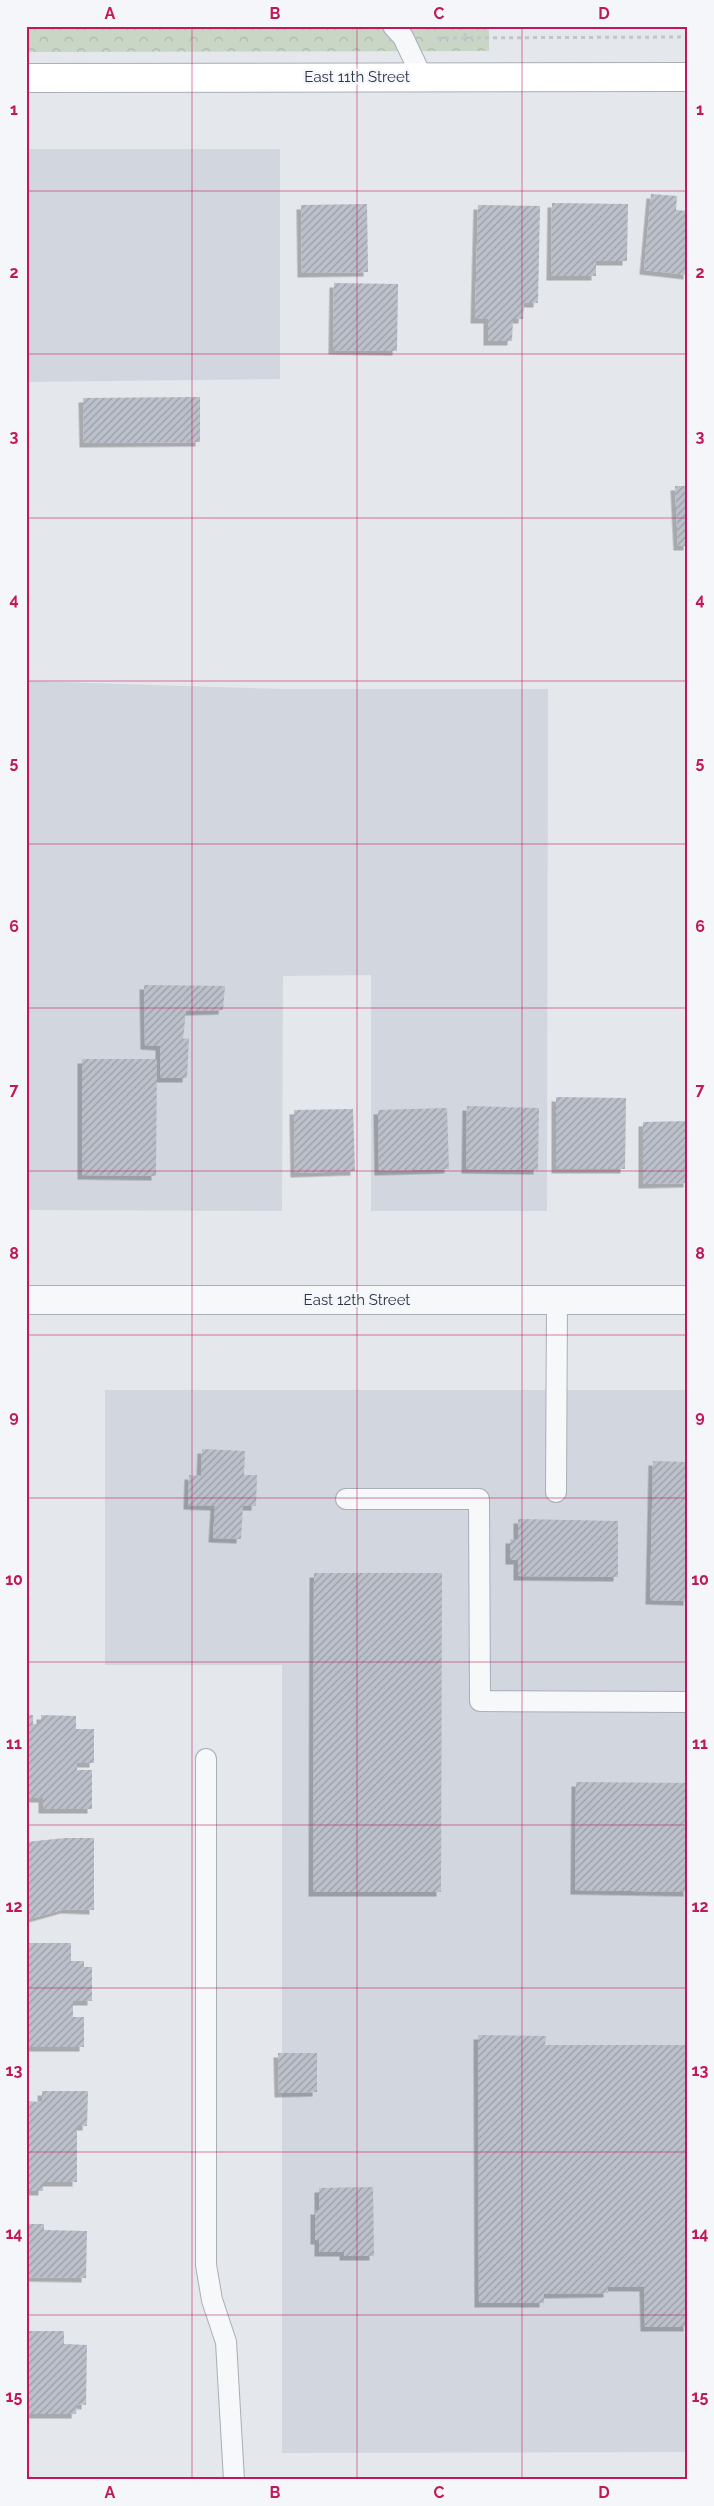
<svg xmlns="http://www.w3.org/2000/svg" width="714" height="2506" viewBox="0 0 714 2506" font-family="Raleway,sans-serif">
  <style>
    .built { fill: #d2d6de }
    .forest { fill: url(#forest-crowns) }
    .building { fill: url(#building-hatch); filter: url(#shadow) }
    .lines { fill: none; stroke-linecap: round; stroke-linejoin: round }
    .lane-casing { stroke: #a9aeb7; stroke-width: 22 }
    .street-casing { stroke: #a9aeb7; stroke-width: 30 }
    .secondary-casing { stroke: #a9aeb7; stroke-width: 30 }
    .path { stroke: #c2c5cb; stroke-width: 3; stroke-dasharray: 4 4; stroke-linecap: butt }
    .lane { stroke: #f7f8fa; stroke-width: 20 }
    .street { stroke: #f7f8fa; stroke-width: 28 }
    .secondary { stroke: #fff; stroke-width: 28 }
    .grid { fill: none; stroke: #c2185b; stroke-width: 1; stroke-opacity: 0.55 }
    .labels { text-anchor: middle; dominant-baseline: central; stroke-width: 4.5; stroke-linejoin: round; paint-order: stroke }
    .street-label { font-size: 15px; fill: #2b3445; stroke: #f4f6f9 }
    .neatline { fill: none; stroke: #c2185b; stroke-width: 2 }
    .grid-label { font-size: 16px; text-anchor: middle; font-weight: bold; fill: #c2185b }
  </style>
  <defs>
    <pattern id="forest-crowns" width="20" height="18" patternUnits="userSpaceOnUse" patternTransform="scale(1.25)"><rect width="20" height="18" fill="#c9d6c5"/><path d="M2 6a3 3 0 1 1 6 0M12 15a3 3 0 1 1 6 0" fill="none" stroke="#adb8ab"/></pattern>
    <pattern id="building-hatch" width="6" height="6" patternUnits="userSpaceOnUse" patternTransform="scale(1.25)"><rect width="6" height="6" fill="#bbc0ca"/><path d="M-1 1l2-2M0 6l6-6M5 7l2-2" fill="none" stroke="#989da6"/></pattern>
    <filter id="shadow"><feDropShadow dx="-4.5" dy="4.5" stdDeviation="0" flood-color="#0004"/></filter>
  </defs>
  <rect width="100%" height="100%" fill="#e4e7ec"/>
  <g class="built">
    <polygon points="26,149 280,149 280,379 26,382"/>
    <polygon points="26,681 282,689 548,689 547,1211 371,1211 371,975 283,976 282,1211 26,1210"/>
    <polygon points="105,1390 688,1390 688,2452 282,2453 282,1665 105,1665"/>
  </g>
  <polygon class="forest" points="26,26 489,26 489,51 26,52"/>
  <g class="building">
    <polygon points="651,194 677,196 676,210 688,211 688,275 644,270"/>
    <polygon points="552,203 628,204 627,261 596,261 596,276 551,276"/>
    <polygon points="367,204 368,272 302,273 301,205"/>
    <polygon points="478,205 540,206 538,303 524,303 523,319 513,319 512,341 488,341 488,319 475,319"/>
    <polygon points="334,283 398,284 397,351 333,350"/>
    <polygon points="200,397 200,442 84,443 83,398"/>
    <polygon points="675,486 688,486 688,546 678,546"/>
    <polygon points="144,985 225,986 223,1010 186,1011 183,1039 189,1038 187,1078 160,1078 160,1046 145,1045"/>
    <polygon points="82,1059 157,1059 156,1176 82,1175"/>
    <polygon points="556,1097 626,1098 625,1169 556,1169"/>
    <polygon points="467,1106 539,1108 538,1170 466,1169"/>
    <polygon points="447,1108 449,1169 379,1171 378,1110"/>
    <polygon points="353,1109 355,1171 295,1173 294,1110"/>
    <polygon points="688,1121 688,1183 643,1184 643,1122"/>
    <polygon points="202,1449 245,1451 244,1475 257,1475 256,1506 243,1506 241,1539 213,1538 215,1506 188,1505 189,1475 201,1476"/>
    <polygon points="653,1461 688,1462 688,1601 650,1600"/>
    <polygon points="518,1519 618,1521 618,1577 518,1576 518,1560 510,1560 510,1539 518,1539"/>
    <polygon points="314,1573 442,1573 441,1892 313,1892"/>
    <polygon points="26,1715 33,1715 33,1724 41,1724 41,1715 76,1716 76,1729 94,1729 94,1763 77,1763 77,1770 92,1770 92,1809 43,1809 43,1798 26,1798"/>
    <polygon points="576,1782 688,1783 688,1892 575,1890"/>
    <polygon points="65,1838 94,1838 94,1910 65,1909 26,1920 26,1842"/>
    <polygon points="26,1943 71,1943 71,1961 84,1961 84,1967 92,1967 92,2001 73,2001 73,2017 84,2017 84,2047 29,2047 29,2059 26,2059"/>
    <polygon points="478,2035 546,2036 545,2045 688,2045 688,2327 645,2327 644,2287 608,2287 608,2293 544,2294 544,2303 479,2303"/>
    <polygon points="278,2053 317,2053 317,2092 279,2093"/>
    <polygon points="42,2091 88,2091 87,2126 77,2126 77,2182 43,2182 43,2191 26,2191 26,2101 42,2102"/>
    <polygon points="373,2187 374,2256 344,2256 344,2252 319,2252 319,2240 315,2240 315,2210 319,2210 319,2188"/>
    <polygon points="26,2224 44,2224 44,2230 87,2231 86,2278 26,2277"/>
    <polygon points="26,2331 64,2331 64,2344 87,2345 86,2405 77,2404 76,2414 26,2414"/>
  </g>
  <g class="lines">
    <g class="lane-casing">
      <g id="lane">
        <polyline points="393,26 403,37 422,77"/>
        <polyline points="556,1492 557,1300"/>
        <polyline points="346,1499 479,1499 480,1701 688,1702"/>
        <polyline points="206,1759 206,2265 212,2300 226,2342 234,2480"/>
      </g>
    </g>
    <g class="street-casing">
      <polyline id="street" points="26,1300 688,1300"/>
    </g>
    <g class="secondary-casing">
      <polyline id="secondary" points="26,78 688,77"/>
    </g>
    <g class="path">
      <polyline points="461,26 466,37"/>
      <polyline points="437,38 688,37"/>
    </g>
    <use href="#lane" class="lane"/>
    <use href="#street" class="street"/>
    <use href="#secondary" class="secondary"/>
  </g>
  <path class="grid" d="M 192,26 L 192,2480M 357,26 L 357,2480M 522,26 L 522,2480M 26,191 L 688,191M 26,354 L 688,354M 26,518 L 688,518M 26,681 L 688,681M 26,844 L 688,844M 26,1008 L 688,1008M 26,1171 L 688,1171M 26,1335 L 688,1335M 26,1498 L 688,1498M 26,1662 L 688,1662M 26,1825 L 688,1825M 26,1988 L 688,1988M 26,2152 L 688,2152M 26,2315 L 688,2315"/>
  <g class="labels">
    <g class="street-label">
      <text x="357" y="77">East 11th Street</text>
      <text x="357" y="1300">East 12th Street</text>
    </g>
  </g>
  <rect width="714" height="2506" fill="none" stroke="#f4f6f9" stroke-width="55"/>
  <rect x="28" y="28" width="658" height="2450" class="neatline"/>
  <g class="grid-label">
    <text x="110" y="19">A</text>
    <text x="275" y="19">B</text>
    <text x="439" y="19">C</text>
    <text x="604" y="19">D</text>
    <text x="14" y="115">1</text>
    <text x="700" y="115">1</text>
    <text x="14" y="278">2</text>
    <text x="700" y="278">2</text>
    <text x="14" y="442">3</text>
    <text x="700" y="442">3</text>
    <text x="14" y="605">4</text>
    <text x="700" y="605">4</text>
    <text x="14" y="768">5</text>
    <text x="700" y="768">5</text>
    <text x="14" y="932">6</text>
    <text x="700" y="932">6</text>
    <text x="14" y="1095">7</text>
    <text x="700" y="1095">7</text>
    <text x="14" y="1259">8</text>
    <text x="700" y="1259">8</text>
    <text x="14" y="1422">9</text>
    <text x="700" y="1422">9</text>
    <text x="14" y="1585">10</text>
    <text x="700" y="1585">10</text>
    <text x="14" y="1749">11</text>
    <text x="700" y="1749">11</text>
    <text x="14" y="1912">12</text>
    <text x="700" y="1912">12</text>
    <text x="14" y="2076">13</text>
    <text x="700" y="2076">13</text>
    <text x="14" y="2239">14</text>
    <text x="700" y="2239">14</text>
    <text x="14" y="2402">15</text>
    <text x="700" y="2402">15</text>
    <text x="110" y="2498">A</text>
    <text x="275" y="2498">B</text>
    <text x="439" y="2498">C</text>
    <text x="604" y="2498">D</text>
  </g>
</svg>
